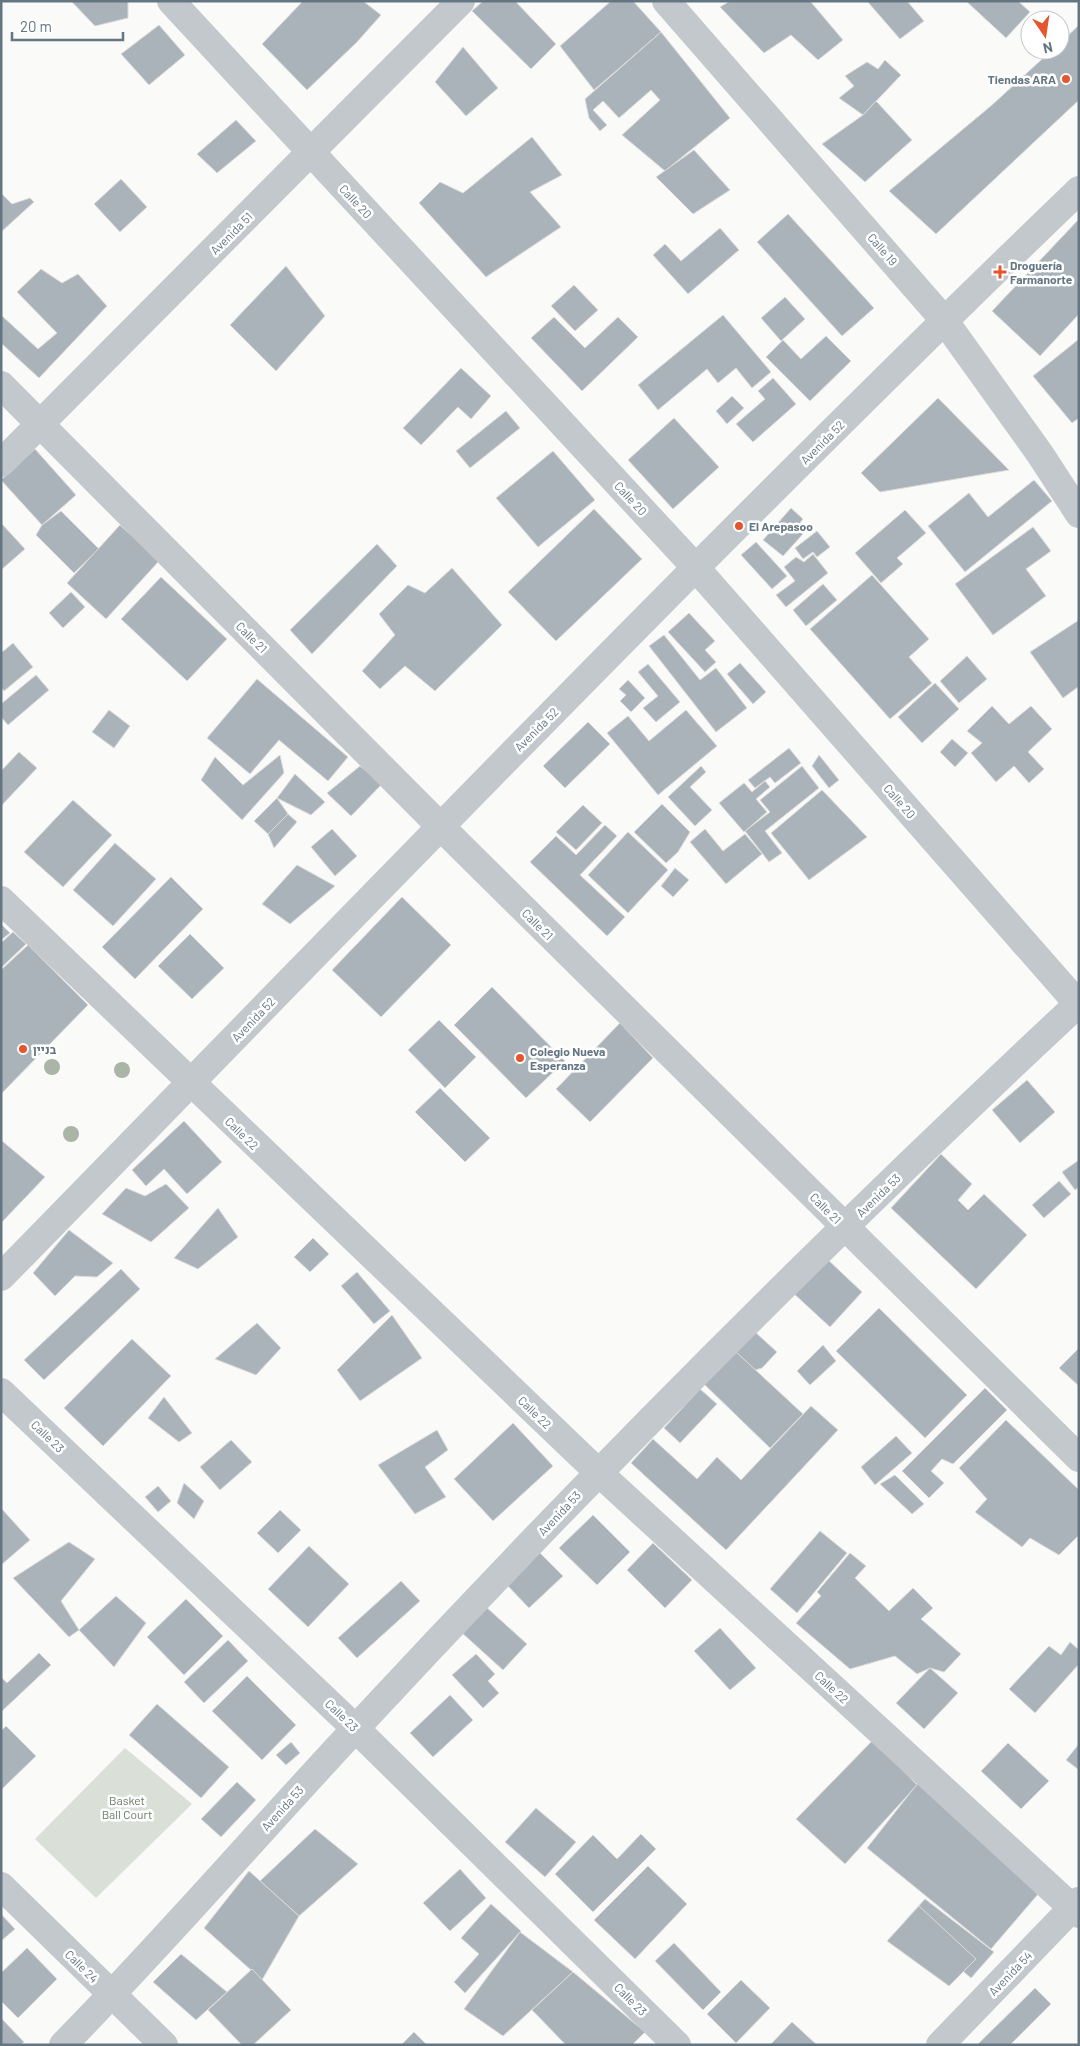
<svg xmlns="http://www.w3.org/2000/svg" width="1080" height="2046" viewBox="0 0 1080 2046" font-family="Barlow,Heebo,sans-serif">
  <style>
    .green { fill: #dadfd7 }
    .building { fill: #aab3b9; stroke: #dcdcda }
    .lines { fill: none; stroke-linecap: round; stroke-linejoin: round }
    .minor { stroke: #c3c8cc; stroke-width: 28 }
    .tree { fill: #aab4a7 }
    .poi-dot { fill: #e4572e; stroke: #fff; stroke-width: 2 }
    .labels { text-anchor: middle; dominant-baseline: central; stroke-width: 5; stroke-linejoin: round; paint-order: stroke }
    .poi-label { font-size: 12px; font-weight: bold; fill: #657683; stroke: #fff; text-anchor: start }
    .street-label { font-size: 12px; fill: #657683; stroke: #fff }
    .park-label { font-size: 12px; fill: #687a64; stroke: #fff }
  </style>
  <rect width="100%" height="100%" fill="#fafaf8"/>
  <polygon class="green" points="125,1748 192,1804 96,1898 35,1839"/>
  <g class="building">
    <polygon points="71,1 128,1 128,18 95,26"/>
    <polygon points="303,1 363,1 381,15 357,42 307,90 262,44"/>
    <polygon points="483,1 515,1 556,44 531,69 472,11"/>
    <polygon points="611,1 633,1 661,32 594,90 560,46"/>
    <polygon points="730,1 810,1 843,40 818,60 791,35 764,53 720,7"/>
    <polygon points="867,1 907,1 924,21 900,39"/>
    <polygon points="966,1 1018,1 1030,12 1006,38"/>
    <polygon points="159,25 185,55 149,85 121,54"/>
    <polygon points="1079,25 1079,100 936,234 889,191 992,105 1052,50 1060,50 1060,43"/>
    <polygon points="661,32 730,118 665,171 622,135 660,100 651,90 619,118 603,101 593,110 607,125 600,131 589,118 585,99"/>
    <polygon points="463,47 498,88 466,116 435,82"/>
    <polygon points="885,60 901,75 863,115 839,98 854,86 845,76 867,62 878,69"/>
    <polygon points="876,101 912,140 865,182 822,144 863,115"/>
    <polygon points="236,120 256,141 217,173 197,154"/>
    <polygon points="532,137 562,175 530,192 561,227 486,277 419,203 440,182 463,193"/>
    <polygon points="694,150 730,190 693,214 656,177"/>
    <polygon points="121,179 147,207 120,232 94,204"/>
    <polygon points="1,193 12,204 30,198 34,202 1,232"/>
    <polygon points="788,214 874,308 842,336 757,242"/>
    <polygon points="1079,219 1079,314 1040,356 992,311"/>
    <polygon points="720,228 739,250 688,294 653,255 665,244 681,261"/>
    <polygon points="286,266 325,316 276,371 230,325"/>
    <polygon points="41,269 62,283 78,274 107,306 39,378 1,343 1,315 38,349 57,333 17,292"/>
    <polygon points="574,285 598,310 575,331 551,306"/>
    <polygon points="785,297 805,319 781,341 761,318"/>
    <polygon points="723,315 771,372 752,388 736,368 718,383 707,369 658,410 638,385"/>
    <polygon points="554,317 585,348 618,317 638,337 582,391 531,338"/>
    <polygon points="826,336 851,361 810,401 766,357 783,340 801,359"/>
    <polygon points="1079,339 1079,418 1072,423 1033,376"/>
    <polygon points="461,368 491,396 471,419 458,407 421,445 403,428"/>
    <polygon points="773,378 796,404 753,442 736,424 765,399 758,391"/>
    <polygon points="732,396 744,408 727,424 716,411"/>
    <polygon points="938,398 1009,470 880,492 861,473"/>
    <polygon points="506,411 520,428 470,468 456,451"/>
    <polygon points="674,418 719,467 673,509 628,460"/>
    <polygon points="35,449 76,495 42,525 1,480"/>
    <polygon points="553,451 595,500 538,547 496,498"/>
    <polygon points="1034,480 1052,501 965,572 928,526 969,493 988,517"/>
    <polygon points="791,508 803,519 796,528 803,534 783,556 763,540"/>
    <polygon points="594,509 642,559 556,641 508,592"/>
    <polygon points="905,510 926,533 897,558 903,564 881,583 855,553"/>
    <polygon points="61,511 99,549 74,573 36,535 42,525"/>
    <polygon points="1,523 25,549 1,570"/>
    <polygon points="120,525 159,561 106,619 67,583"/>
    <polygon points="1033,527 1051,551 1026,569 1046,596 993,635 955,584"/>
    <polygon points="817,531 830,547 817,557 813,552 803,559 795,548"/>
    <polygon points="756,542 787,576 772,589 741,555"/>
    <polygon points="377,544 397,566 312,654 290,630"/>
    <polygon points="813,554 828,573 786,607 776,595 795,581 784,567 796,557 804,562"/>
    <polygon points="452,568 502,625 435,691 405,666 380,689 362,671 395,635 379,614 408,585 425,593"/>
    <polygon points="872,575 929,639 909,657 932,683 890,719 810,629"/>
    <polygon points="161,577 227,639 187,681 121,619"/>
    <polygon points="823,584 837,600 806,626 793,610"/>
    <polygon points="71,592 85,607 63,628 49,613"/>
    <polygon points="689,613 715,641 705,650 716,662 705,672 668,632"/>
    <polygon points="1079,620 1079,688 1078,687 1063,698 1030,652"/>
    <polygon points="664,635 700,680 716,668 747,708 716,732 649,646"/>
    <polygon points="13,643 33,667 4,691 1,687 1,653"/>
    <polygon points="967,656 987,679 959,703 940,681"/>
    <polygon points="740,663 766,692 753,704 727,674"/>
    <polygon points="648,664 680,702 656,722 643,708 658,696 638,672"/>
    <polygon points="36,675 49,690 8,725 1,717 1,704"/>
    <polygon points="257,679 348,757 328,781 279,740 250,774 207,738"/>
    <polygon points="628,680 645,698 631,712 620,701 626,695 619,689"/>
    <polygon points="935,683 959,709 922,743 898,717"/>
    <polygon points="992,706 1009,724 1031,706 1052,729 1028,752 1044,769 1029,783 1014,766 996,782 971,753 982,743 967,731"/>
    <polygon points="109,710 130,726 114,748 92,732"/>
    <polygon points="686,710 717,746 658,795 607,733 628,716 649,741"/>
    <polygon points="588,722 610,744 565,788 543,766"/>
    <polygon points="952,739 968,753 955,767 940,752"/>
    <polygon points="789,748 801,763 775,783 770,777 755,788 748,780"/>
    <polygon points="19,752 37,768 1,806 1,771"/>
    <polygon points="280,755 284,773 242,820 201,780 215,757 243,785"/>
    <polygon points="819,755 839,780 829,788 812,766"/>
    <polygon points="360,766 382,784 351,816 327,793"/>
    <polygon points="701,766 706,772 690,787 712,810 695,826 668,797"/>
    <polygon points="802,766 819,788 765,831 782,853 769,862 745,831 770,812 760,800"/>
    <polygon points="295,774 325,802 311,815 277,798"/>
    <polygon points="765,781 770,787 756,799 767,812 744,832 719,803 744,783 752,792"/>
    <polygon points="822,790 867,837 809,880 771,833"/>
    <polygon points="277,798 288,814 268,834 254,821"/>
    <polygon points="73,800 112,835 63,887 24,852"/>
    <polygon points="662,804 690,832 678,852 666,863 634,832"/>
    <polygon points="583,805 602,823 576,850 556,832"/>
    <polygon points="288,814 297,822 274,848 268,834"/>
    <polygon points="605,825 617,836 580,875 625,917 607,936 530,862 556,836 576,855"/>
    <polygon points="332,829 357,856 335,876 311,847"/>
    <polygon points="705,829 723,851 745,834 762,854 726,884 690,842"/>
    <polygon points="628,832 668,870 628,913 588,875"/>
    <polygon points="115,843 156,879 113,926 73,890"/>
    <polygon points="297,865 335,886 290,924 262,904"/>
    <polygon points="675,868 689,880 673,897 661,886"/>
    <polygon points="171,877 203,909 135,979 102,947"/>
    <polygon points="402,897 451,945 381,1017 332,970"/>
    <polygon points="1,924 10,933 1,940"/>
    <polygon points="13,932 26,944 1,968 1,943"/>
    <polygon points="190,934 224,968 192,999 158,966"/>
    <polygon points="28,945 88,1005 1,1094 1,970"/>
    <polygon points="492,987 565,1061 526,1098 454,1025"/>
    <polygon points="439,1020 476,1057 445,1088 408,1050"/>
    <polygon points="620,1023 653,1058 590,1122 556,1089"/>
    <polygon points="1027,1080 1055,1112 1020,1143 992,1110"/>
    <polygon points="440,1088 490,1138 465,1162 415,1112"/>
    <polygon points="184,1121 222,1162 187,1194 164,1169 146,1186 132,1170"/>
    <polygon points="1,1140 45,1177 1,1223"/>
    <polygon points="941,1154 972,1184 958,1200 968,1210 984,1194 1027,1235 976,1289 891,1208"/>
    <polygon points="1079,1160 1079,1187 1075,1190 1062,1172"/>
    <polygon points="1059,1181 1071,1194 1044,1218 1032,1205"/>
    <polygon points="166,1184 189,1208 151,1242 102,1214 126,1188 145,1196"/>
    <polygon points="218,1208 238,1237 198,1269 174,1258"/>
    <polygon points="69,1230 113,1263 97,1277 75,1276 55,1296 33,1273"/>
    <polygon points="313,1238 329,1254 310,1272 294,1257"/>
    <polygon points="824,1256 862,1292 830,1327 791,1291"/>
    <polygon points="121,1269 140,1289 44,1380 24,1360"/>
    <polygon points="357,1272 390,1311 374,1324 341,1286"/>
    <polygon points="879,1308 967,1395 925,1438 836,1351"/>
    <polygon points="392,1315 422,1358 360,1401 337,1370"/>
    <polygon points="257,1323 281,1348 256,1375 215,1359"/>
    <polygon points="754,1331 777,1352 762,1368 755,1370 735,1351"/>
    <polygon points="132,1339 171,1376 103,1446 64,1408"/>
    <polygon points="823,1345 836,1361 810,1385 797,1371"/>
    <polygon points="1079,1348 1079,1386 1059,1368"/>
    <polygon points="735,1351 803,1414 770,1448 704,1384"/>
    <polygon points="985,1388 1007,1410 953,1464 942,1459 931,1471 944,1483 929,1498 902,1471"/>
    <polygon points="700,1389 717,1404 680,1443 664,1428"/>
    <polygon points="164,1397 192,1433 179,1442 148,1418"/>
    <polygon points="811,1406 838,1430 726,1550 631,1463 653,1439 697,1479 717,1457 741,1480"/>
    <polygon points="1006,1420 1079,1490 1079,1535 1059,1555 1030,1538 1022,1547 975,1512 987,1499 959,1468"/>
    <polygon points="513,1423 553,1466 493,1521 454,1479"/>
    <polygon points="437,1430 448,1450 425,1467 446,1497 415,1514 378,1465"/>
    <polygon points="896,1436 912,1453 875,1485 861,1467"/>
    <polygon points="231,1440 252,1462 220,1490 200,1467"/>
    <polygon points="895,1475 924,1504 912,1514 880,1484"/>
    <polygon points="184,1483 204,1501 194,1519 177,1503"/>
    <polygon points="158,1486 171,1501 158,1512 145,1497"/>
    <polygon points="1,1508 30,1540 1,1565"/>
    <polygon points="280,1510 301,1530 278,1553 257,1533"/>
    <polygon points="593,1515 630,1552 597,1585 559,1548"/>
    <polygon points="820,1531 847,1553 797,1613 770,1589"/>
    <polygon points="69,1542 95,1559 61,1601 79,1630 69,1637 13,1578"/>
    <polygon points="653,1543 692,1580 665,1608 627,1570"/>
    <polygon points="309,1546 349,1584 308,1627 268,1589"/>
    <polygon points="539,1552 563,1576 529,1608 506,1584"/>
    <polygon points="850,1553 866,1566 855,1578 889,1611 913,1588 933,1608 921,1619 961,1654 944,1672 930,1668 917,1674 895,1656 850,1669 796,1623 821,1596 817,1592"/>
    <polygon points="401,1581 420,1601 357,1658 338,1638"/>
    <polygon points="116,1596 146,1623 114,1667 79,1630"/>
    <polygon points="186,1599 223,1636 184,1675 147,1637"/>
    <polygon points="485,1606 527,1644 503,1670 461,1632"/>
    <polygon points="720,1628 756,1668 730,1690 694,1651"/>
    <polygon points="228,1640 248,1661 204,1703 184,1682"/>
    <polygon points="1070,1642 1079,1650 1079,1664 1035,1713 1009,1689 1049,1646 1061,1655"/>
    <polygon points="39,1653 51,1665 1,1712 1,1677 7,1683"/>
    <polygon points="476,1654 495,1674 488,1681 499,1693 483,1708 452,1675"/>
    <polygon points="930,1668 958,1693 924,1729 896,1703"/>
    <polygon points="247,1676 296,1725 262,1760 212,1711"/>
    <polygon points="450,1695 473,1720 433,1757 410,1733"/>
    <polygon points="157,1704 229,1767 201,1798 129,1735"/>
    <polygon points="6,1726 36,1756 1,1790 1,1731"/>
    <polygon points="874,1739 917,1785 845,1864 796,1819"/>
    <polygon points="291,1742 300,1753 286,1765 276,1755"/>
    <polygon points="1008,1743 1049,1781 1021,1809 981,1771"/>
    <polygon points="1079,1744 1079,1770 1066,1760"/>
    <polygon points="237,1782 256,1800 221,1837 201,1819"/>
    <polygon points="918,1783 1039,1893 991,1949 867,1848"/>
    <polygon points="536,1808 576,1842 545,1877 505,1842"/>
    <polygon points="315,1829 358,1864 299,1916 260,1881"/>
    <polygon points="641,1834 656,1849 593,1912 555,1874 593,1835 617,1859"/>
    <polygon points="648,1866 687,1904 635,1959 594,1920"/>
    <polygon points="460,1869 486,1898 450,1931 423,1903"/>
    <polygon points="249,1871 299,1916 262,1980 204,1928"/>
    <polygon points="925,1899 994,1952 971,1978 905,1921"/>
    <polygon points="491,1904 521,1931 465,1993 454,1982 479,1954 461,1938"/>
    <polygon points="919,1906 976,1959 949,1986 887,1941"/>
    <polygon points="1,1914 15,1929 1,1941"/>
    <polygon points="520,1932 573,1972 503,2036 464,2009"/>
    <polygon points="674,1943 721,1992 703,2010 655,1961"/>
    <polygon points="27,1948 57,1979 18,2018 1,2001 1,1973"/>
    <polygon points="181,1954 227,1992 196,2020 153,1982"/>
    <polygon points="252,1969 291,2010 253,2045 242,2045 208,2010"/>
    <polygon points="573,1972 645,2032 632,2045 566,2045 532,2010"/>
    <polygon points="741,1980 770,2008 736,2043 707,2014"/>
    <polygon points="1035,1988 1051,2004 1010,2045 977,2045"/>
    <polygon points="1,2018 24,2042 20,2045 1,2045"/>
    <polygon points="792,2022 817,2045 770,2045"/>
    <polygon points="414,2032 427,2045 401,2045"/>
  </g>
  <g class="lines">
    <g class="minor">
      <polyline points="171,1 696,568 1079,1005"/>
      <polyline points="666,1 944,320 1040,454 1079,514"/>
      <polyline points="1,385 440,826 1079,1458"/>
      <polyline points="1,463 461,1"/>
      <polyline points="1,900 598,1472 1079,1914"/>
      <path d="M 1,1277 C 358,912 711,544 1079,190"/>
      <polyline points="1,1392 355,1728 677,2045"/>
      <polyline points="1,1886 164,2045"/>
      <path d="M 63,2045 C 164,1942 258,1833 356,1728 C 588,1478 829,1236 1079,1003"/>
      <polyline points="940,2045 1079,1901"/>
    </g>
  </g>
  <g class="tree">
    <circle cx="52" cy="1067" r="8"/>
    <circle cx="122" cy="1070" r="8"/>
    <circle cx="71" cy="1134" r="8"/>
  </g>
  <g class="poi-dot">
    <circle cx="1066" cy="79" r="5"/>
    <path d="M997.5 264.5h5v5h5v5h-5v5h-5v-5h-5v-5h5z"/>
    <circle cx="739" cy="526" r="5"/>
    <circle cx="23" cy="1049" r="5"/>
    <circle cx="520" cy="1058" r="5"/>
  </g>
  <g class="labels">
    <g class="poi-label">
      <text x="1056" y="79" text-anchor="end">Tiendas ARA</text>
      <text x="1010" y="265">Droguería<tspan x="1010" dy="14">Farmanorte</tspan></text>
      <text x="749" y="526">El Arepasoo</text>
      <text x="33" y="1049">בניין</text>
      <text x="530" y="1051">Colegio Nueva<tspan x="530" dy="14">Esperanza</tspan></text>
    </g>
    <g class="street-label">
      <text transform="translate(356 201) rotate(47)">Calle 20</text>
      <text transform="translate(231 233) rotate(-45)">Avenida 51</text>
      <text transform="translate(883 249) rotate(49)">Calle 19</text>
      <text transform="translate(822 442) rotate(-45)">Avenida 52</text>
      <text transform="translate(631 498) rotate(47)">Calle 20</text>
      <text transform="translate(252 637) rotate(45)">Calle 21</text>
      <text transform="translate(536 729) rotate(-45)">Avenida 52</text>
      <text transform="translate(900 801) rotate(49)">Calle 20</text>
      <text transform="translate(538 924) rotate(45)">Calle 21</text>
      <text transform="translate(253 1019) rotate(-46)">Avenida 52</text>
      <text transform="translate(242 1133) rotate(44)">Calle 22</text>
      <text transform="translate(878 1195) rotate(-44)">Avenida 53</text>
      <text transform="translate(826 1208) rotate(45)">Calle 21</text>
      <text transform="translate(535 1412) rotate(44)">Calle 22</text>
      <text transform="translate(48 1436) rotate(44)">Calle 23</text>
      <text transform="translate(559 1513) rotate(-47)">Avenida 53</text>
      <text transform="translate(832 1687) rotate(43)">Calle 22</text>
      <text transform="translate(342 1715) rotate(44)">Calle 23</text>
      <text transform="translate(282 1808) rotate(-48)">Avenida 53</text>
      <text transform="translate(82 1966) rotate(45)">Calle 24</text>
      <text transform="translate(1010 1973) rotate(-46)">Avenida 54</text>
      <text transform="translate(631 1999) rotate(45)">Calle 23</text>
    </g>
    <g class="park-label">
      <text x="127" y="1800">Basket<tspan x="127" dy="14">Ball Court</tspan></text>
    </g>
  </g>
  <rect width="1080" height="2046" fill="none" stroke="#657683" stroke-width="5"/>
  <g transform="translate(1045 35) rotate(167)"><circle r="24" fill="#ffffff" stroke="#c1c8cd"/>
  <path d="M0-4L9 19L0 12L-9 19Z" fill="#e4572e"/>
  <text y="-8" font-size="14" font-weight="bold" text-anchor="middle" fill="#657683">N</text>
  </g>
  <path d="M12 32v8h111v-8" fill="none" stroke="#657683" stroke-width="2.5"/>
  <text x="20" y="32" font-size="15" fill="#657683" stroke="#ffffff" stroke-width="4" paint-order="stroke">20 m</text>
</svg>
